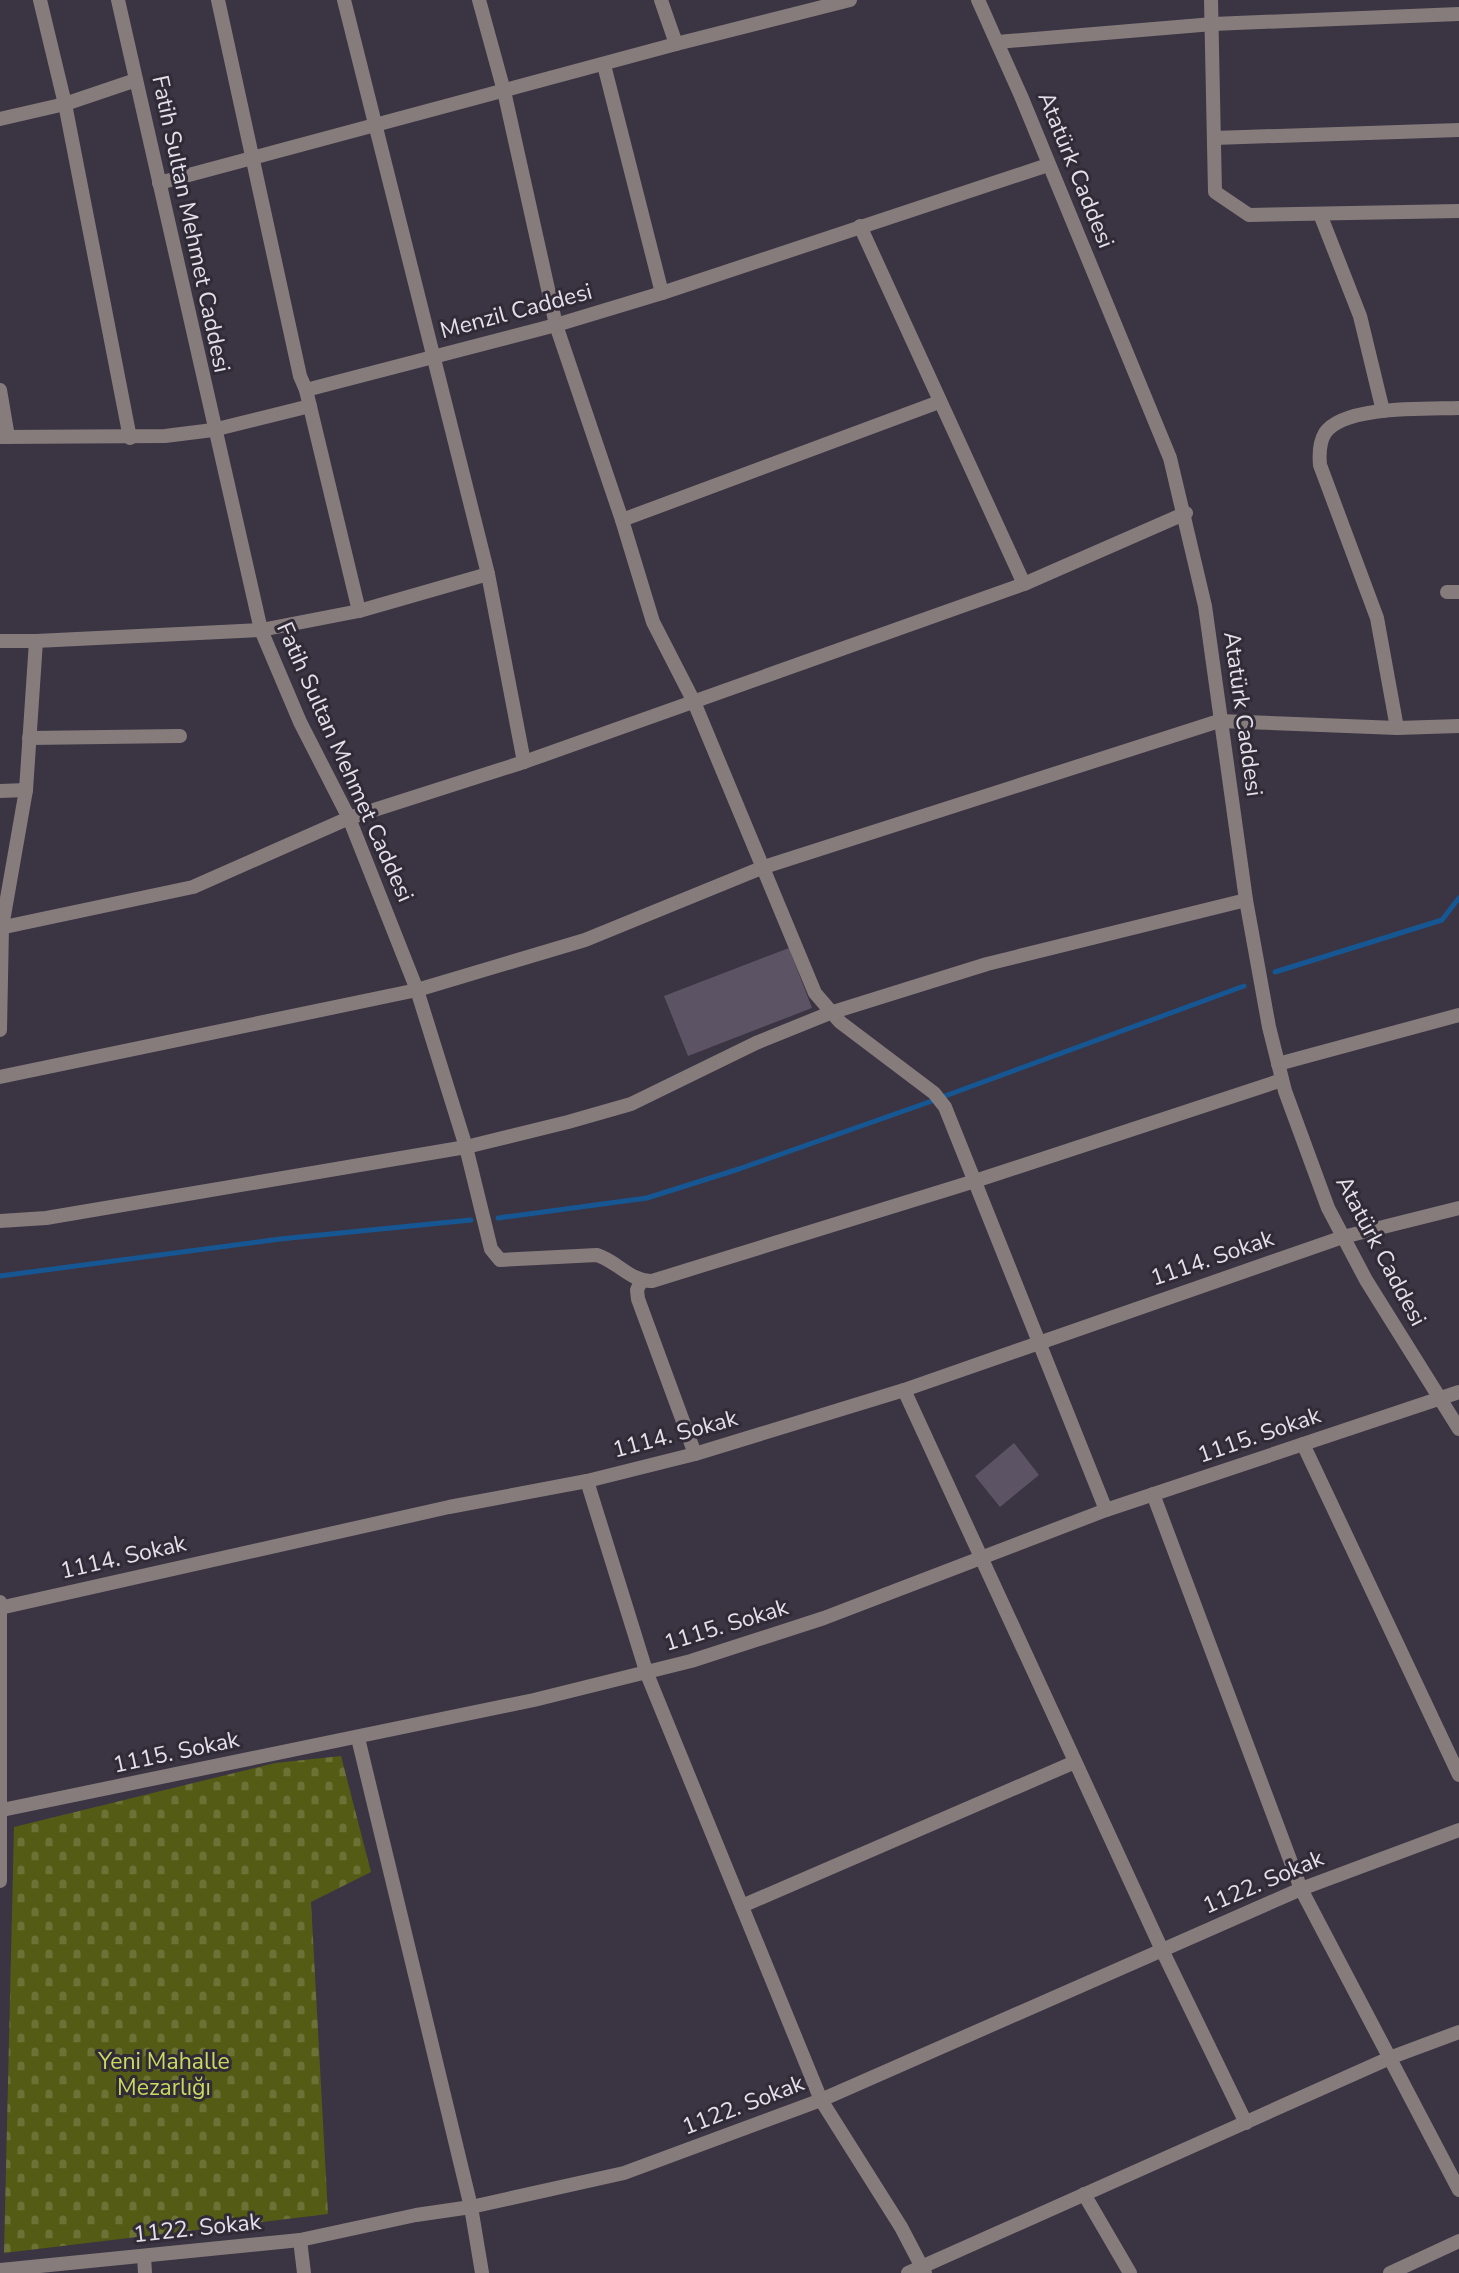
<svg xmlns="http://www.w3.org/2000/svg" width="1459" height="2273" viewBox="0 0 1459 2273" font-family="'Nunito Sans',sans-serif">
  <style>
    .cemetery { fill: url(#cemetery-stones) }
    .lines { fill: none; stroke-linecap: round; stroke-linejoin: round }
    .stream { stroke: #165793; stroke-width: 5 }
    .building { fill: #5c5464 }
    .minor { stroke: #867c7c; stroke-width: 14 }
    .tertiary { stroke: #867c7c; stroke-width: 14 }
    .labels { text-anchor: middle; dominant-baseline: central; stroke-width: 6; stroke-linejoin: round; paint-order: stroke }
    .street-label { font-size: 23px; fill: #e4e0e9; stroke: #312a37 }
    .park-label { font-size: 23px; fill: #cbd960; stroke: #312a37 }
  </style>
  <defs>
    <pattern id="cemetery-stones" width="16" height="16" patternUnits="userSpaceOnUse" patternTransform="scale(1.75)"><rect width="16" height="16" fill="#545b14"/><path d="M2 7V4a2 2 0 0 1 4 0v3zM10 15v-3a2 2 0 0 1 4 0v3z" fill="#6c7236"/></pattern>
  </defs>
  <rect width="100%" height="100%" fill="#3b3442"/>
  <polygon class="cemetery" points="341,1756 371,1872 311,1902 328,2214 4,2253 14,1827 275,1763"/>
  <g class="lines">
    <g class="stream">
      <polyline points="1275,972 1442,920 1459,898"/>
      <polyline points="945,1096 1244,986"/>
      <polyline points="498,1218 647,1198 739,1169 932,1101"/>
      <polyline points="0,1276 280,1239 471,1220"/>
    </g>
  </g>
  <g class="building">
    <polygon points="789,948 812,1008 688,1056 664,996"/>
    <polygon points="1014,1443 1039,1475 1000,1507 975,1476"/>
  </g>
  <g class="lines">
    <g class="minor">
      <polyline points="40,0 65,104 130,438"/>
      <polyline points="344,0 488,574 524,762"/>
      <polyline points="479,0 504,91 556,325 622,520 939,402"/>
      <polyline points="661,0 676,44 850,0"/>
      <polyline points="1211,0 1215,192 1249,215 1459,211"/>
      <polyline points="997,42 1213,24 1459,14"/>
      <polyline points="604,65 662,293"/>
      <polyline points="0,119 65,104 136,80"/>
      <polyline points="1214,138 1459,130"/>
      <polyline points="159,183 676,44"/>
      <polyline points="1320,214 1360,316 1383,411"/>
      <polyline points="860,226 1024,584"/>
      <polyline points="0,390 8,437"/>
      <polyline points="622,520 653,622 694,702 815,993 840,1022 934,1093 945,1107 1106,1510"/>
      <polyline points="1447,592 1459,592"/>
      <polyline points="359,611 488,574"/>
      <path d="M 261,630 L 300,722 L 349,818 L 417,990 L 466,1147 L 491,1249 L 500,1260 L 597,1255 C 617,1261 631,1282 652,1281 L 975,1181 L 1282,1080"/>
      <polyline points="0,641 36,641"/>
      <path d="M 1397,728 L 1377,618 L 1320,465 C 1319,454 1319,443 1325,433 C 1344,405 1428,409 1459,408"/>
      <polyline points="29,738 180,736"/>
      <polyline points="0,791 26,790"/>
      <polyline points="0,928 193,887 349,818 524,762 1024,584 1186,513"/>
      <polyline points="1278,1064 1459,1015"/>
      <polyline points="0,1077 417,990 585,940 764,867 1219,721 1397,728 1459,726"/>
      <polyline points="0,1221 46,1218 466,1147 568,1122 631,1104 756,1043 830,1013 987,964 1246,900"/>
      <polyline points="641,1281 637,1290 638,1299 695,1454"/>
      <polyline points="904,1390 1162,1950 1246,2123"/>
      <polyline points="1303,1444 1459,1775"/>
      <polyline points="587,1481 647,1674 821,2100 901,2227 925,2273"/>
      <polyline points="1153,1494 1301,1889 1459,2190"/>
      <polyline points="0,1608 449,1507 587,1481 695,1454 904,1390 1343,1237 1459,1208"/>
      <polyline points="358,1738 471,2207 482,2273"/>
      <polyline points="2,1810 534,1700 691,1661 824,1618 1106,1510 1459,1392"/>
      <polyline points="742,1906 1075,1762"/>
      <polyline points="1084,2194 1130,2273"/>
      <polyline points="300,2240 304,2273"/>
      <polyline points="144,2256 145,2273"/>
      <polyline points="0,2270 300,2240 416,2215 471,2207 624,2173 821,2100 1301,1889 1459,1830"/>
      <polyline points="908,2273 1392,2057 1459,2032"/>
      <polyline points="1390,2273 1459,2241"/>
    </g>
    <g class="tertiary">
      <polyline points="118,0 261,630"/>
      <polyline points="978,0 1021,96 1170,458 1205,606 1246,900 1269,1027 1285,1091 1328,1208 1366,1280 1459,1429"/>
      <polyline points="306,390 556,325 662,293 1048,165"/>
      <polyline points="0,437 165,436 213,430 310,406"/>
      <polyline points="0,1030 2,927 26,790 36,641 261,630 359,611 306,390 300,376 218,0"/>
      <polyline points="0,1602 0,1881"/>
    </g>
  </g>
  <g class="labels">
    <g class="street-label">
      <text transform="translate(1076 170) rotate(68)">Atatürk Caddesi</text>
      <text transform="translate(191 224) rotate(78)">Fatih Sultan Mehmet Caddesi</text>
      <text transform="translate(516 311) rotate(-15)">Menzil Caddesi</text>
      <text transform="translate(1243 714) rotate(82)">Atatürk Caddesi</text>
      <text transform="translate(345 762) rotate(66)">Fatih Sultan Mehmet Caddesi</text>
      <text transform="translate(1381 1251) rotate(62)">Atatürk Caddesi</text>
      <text transform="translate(1212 1258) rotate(-19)">1114. Sokak</text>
      <text transform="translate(675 1434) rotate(-15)">1114. Sokak</text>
      <text transform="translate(1259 1435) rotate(-19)">1115. Sokak</text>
      <text transform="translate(123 1557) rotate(-13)">1114. Sokak</text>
      <text transform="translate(726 1625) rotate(-17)">1115. Sokak</text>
      <text transform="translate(176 1752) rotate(-12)">1115. Sokak</text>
      <text transform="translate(1263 1882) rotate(-23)">1122. Sokak</text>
      <text transform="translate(743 2105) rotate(-21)">1122. Sokak</text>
      <text transform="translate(197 2228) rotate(-6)">1122. Sokak</text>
    </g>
    <g class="park-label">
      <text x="164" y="2061">Yeni Mahalle<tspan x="164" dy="26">Mezarlığı</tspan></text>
    </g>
  </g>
</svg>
